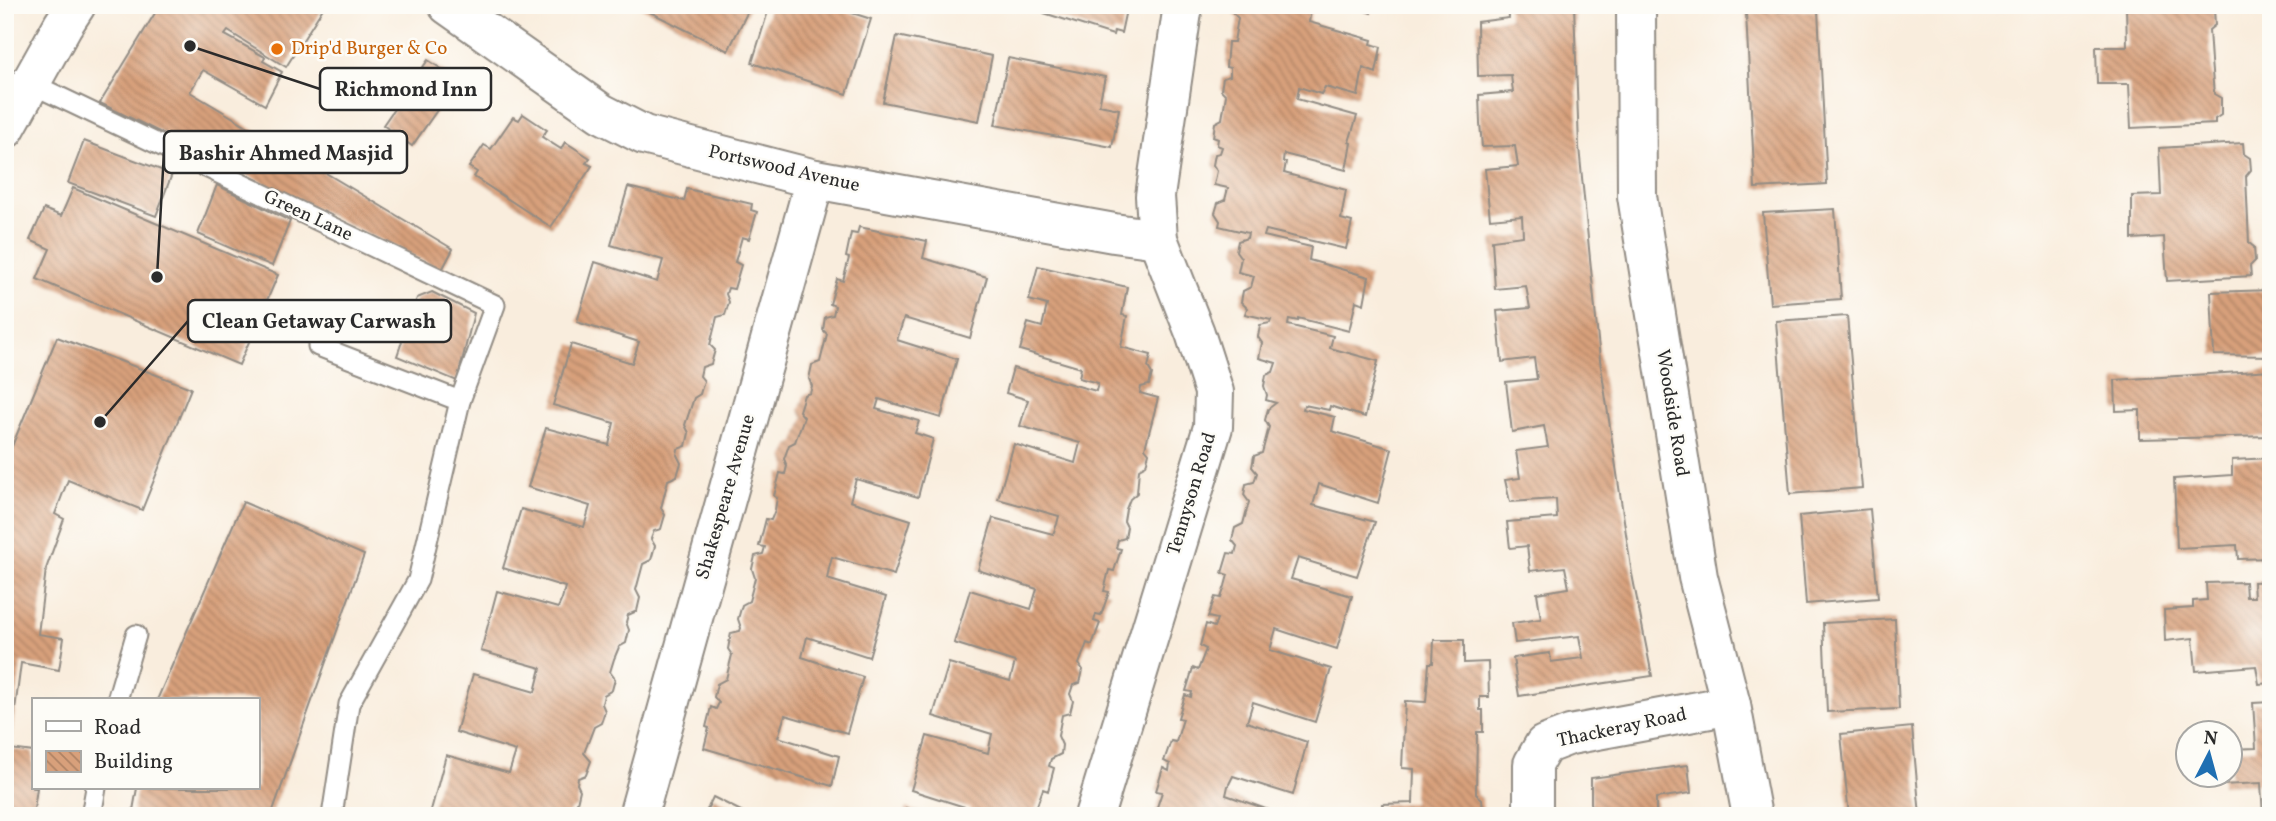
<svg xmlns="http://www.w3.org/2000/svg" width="2276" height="821" viewBox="0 0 2276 821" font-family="Vollkorn,serif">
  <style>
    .building { fill: url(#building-back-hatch) }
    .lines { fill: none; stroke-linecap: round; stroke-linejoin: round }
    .service-casing { stroke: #928c84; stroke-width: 23 }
    .minor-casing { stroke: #928c84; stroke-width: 42 }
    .tertiary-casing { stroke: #928c84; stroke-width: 42 }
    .service { stroke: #fff; stroke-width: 19 }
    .minor { stroke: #fff; stroke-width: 38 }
    .tertiary { stroke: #fff; stroke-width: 38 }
    .food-dot { fill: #e8710a; stroke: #fdfcf7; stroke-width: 2.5 }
    .labels { text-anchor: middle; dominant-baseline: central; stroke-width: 5; stroke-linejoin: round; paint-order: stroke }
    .food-label { font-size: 19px; fill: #c56008; stroke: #fdfcf7; text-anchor: start }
    .street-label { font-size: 19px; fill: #2b2b2b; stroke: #fdfcf7 }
    .leader { fill: none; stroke: #2b2b2b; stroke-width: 2.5 }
    .callout-dot { fill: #2b2b2b; stroke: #fdfcf7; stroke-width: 2.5 }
    .callout { fill: #fdfcf7; stroke: #2b2b2b; stroke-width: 2.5 }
    .callout-label { font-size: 21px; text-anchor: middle; font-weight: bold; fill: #2b2b2b }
  </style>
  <defs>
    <pattern id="building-back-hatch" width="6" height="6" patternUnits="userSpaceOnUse" patternTransform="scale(1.75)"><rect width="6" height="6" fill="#d8a07b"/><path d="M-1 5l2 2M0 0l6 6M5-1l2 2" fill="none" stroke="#af8365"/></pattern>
  </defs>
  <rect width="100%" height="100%" fill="#fdfcf7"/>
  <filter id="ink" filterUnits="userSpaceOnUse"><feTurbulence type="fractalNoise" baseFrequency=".0143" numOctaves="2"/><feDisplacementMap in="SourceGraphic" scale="14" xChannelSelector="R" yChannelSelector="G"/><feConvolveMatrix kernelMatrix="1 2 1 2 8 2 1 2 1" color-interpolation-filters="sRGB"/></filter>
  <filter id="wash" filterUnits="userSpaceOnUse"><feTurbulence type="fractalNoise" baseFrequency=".00686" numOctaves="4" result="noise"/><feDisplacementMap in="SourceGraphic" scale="28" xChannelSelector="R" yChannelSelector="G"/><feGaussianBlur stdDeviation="1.57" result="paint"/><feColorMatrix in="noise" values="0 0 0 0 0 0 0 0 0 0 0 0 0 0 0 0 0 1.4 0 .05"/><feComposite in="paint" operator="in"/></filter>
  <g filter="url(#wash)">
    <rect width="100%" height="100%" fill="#f9eddd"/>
    <g id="blocks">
      <g class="building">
        <polygon points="160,5 325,5 286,67 228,31 225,35 265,57 263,61 282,72 265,105 203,70 190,92 453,249 442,270 100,103"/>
        <polygon points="636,5 751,5 728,51"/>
        <polygon points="770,5 827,5 871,19 847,94 752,63"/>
        <polygon points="1046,5 1127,5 1121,33 1114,31 1113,35 1044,13"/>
        <polygon points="1233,5 1306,5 1305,8 1311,10 1309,22 1372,40 1371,44 1381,47 1376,73 1363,68 1358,96 1325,87 1321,94 1299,87 1297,99 1357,116 1349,142 1351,143 1346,170 1284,154 1283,162 1286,162 1284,173 1346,190 1341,219 1352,222 1346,249 1266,230 1264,236 1311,247 1309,260 1369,277 1364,304 1356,301 1349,331 1298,318 1298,321 1289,319 1288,325 1333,336 1330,348 1378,361 1365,417 1330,406 1329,410 1304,405 1303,409 1335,417 1332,431 1392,449 1378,503 1319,484 1316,495 1313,505 1375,522 1357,576 1298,558 1291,579 1352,596 1337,649 1276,629 1270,650 1331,669 1315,722 1253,702 1247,722 1307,742 1293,795 1233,776 1228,786 1226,795 1286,816 1148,816 1149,812 1155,813 1162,792 1156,791 1163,768 1169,771 1170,764 1164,761 1171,741 1176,742 1183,719 1178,718 1185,695 1191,697 1192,692 1186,691 1193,668 1198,670 1206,649 1200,646 1206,624 1214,627 1217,619 1208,617 1215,597 1221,598 1225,586 1228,575 1222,573 1228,553 1235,554 1237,546 1232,540 1235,528 1243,524 1249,502 1244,495 1246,484 1254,482 1257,473 1252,467 1254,456 1262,453 1269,427 1265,420 1268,409 1276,403 1266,400 1267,395 1264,386 1266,375 1273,372 1276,363 1259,358 1262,343 1258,337 1260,325 1270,323 1271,320 1245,314 1247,308 1241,302 1243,291 1251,287 1254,276 1238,272 1241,258 1236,251 1238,241 1247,238 1248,233 1219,226 1220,221 1215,213 1218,203 1225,200 1228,188 1214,185 1217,171 1213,165 1215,154 1220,153 1222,147 1217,145 1218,139 1213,137 1215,123 1222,119 1226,95 1221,90 1223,78 1230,76 1230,68 1226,67 1228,42 1234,42 1238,18 1232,12"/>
        <polygon points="1348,5 1373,5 1371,13"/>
        <polygon points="1508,5 1574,5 1579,147 1600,360 1632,574 1652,676 1519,696 1513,658 1550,653 1551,662 1583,658 1579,636 1515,643 1512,623 1541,619 1537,593 1569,588 1565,567 1530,571 1527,546 1510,548 1507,522 1557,518 1556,499 1510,502 1505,480 1520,478 1516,451 1548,447 1544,426 1512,432 1506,382 1537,379 1534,358 1502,362 1497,311 1530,308 1526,286 1495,289 1492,240 1523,236 1522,216 1490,219 1485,169 1518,166 1515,146 1482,147 1480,123 1479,95 1513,92 1511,75 1478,76 1477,22 1509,18"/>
        <polygon points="2126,5 2209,5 2214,9 2215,25 2209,30 2211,61 2214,94 2221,98 2221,115 2215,119 2215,124 2131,128 2129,84 2097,84 2096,47 2127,47"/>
        <polygon points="1818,10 1827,184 1755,188 1746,13"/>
        <polygon points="897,36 992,56 979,121 883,102"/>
        <polygon points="1008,58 1105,77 1099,105 1119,109 1112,147 995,125"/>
        <polygon points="428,60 458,80 412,146 383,125"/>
        <polygon points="523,114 547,130 542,137 561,149 565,142 590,158 586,163 592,166 551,227 474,177 477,172 469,167 484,145 491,149 513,117 519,120"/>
        <polygon points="84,141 172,174 156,216 68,183"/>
        <polygon points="2243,143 2244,154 2250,158 2251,170 2246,176 2249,243 2254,247 2255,261 2250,266 2251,276 2167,281 2164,237 2132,239 2132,196 2161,195 2159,148"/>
        <polygon points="217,185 290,221 272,266 198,234"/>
        <polygon points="628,187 684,201 687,189 752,204 751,210 757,212 749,239 742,237 735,262 741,265 734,289 728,288 726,294 729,302 725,315 717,317 710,345 715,350 711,364 702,367 700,376 704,381 700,394 694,398 685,425 689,433 686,446 678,449 677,455 681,463 677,476 668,480 661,508 665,515 661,529 654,531 652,536 651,539 655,546 651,560 643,564 636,590 640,598 637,611 628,615 626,622 629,630 626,643 619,647 614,659 610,672 615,679 612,690 604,695 602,704 605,711 601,723 594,727 584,753 591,761 586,775 578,778 577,784 580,790 576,807 570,810 568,816 437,816 430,814 446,755 509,773 516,751 456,732 473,674 535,692 541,668 481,651 497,591 558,608 562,599 565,587 503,568 521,509 584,527 590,506 528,487 546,428 609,445 614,423 553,405 571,344 632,363 639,342 577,322 595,262 657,282 663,260 611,245"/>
        <polygon points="73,188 278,275 239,365 37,279 50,249 30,240 44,209 61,216"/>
        <polygon points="1835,209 1841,299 1770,304 1763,213"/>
        <polygon points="859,227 927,241 923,258 987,277 970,338 904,318 897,340 957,359 941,418 879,399 876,409 919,421 915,433 933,439 918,497 856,479 850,501 911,520 894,575 832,557 829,568 827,579 886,597 869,657 807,637 802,657 863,677 847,733 785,715 778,737 839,756 832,786 704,748 709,728 706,727 711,707 716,709 719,703 714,697 717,684 726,679 732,655 728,649 731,633 740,631 741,628 738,619 742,605 749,601 752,590 755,578 752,569 755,556 763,554 765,547 759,546 766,519 771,520 775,510 777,498 774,496 780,473 785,474 787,466 784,459 789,445 795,442 804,417 799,411 804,395 810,393 812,386 809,379 812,365 820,362 827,334 823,330 825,317 833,315 835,306 830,304 837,279 843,281 849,258 846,257 851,233 857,234"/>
        <polygon points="1038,266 1127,287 1122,315 1127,316 1121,347 1151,355 1148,367 1152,374 1149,385 1141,387 1140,393 1158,398 1145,448 1149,453 1146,465 1139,469 1137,493 1130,499 1126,509 1124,521 1127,527 1125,538 1118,540 1116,548 1121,549 1114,571 1109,570 1104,591 1109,592 1101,615 1096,614 1094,621 1100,623 1092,645 1087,643 1079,664 1083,670 1080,683 1073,685 1070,694 1073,701 1070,713 1062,715 1058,736 1062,745 1061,754 1051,759 1049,766 1054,768 1048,791 1043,789 1035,811 1039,813 1038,816 970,816 971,809 911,790 927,736 988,753 992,734 933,716 941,689 949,663 1010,681 1015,662 954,643 970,590 1031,609 1037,589 978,570 993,518 1053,534 1057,524 1059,516 998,499 1014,444 1075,463 1080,443 1020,426 1028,400 1006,393 1013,368 1096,391 1098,383 1079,378 1081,368 1020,350 1028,323 1042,327 1047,305 1029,300"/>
        <polygon points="2271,290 2271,356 2214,355 2211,292"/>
        <polygon points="432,292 474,313 457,381 397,356 417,298"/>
        <polygon points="1847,316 1862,488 1790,494 1776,321"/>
        <polygon points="57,337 191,388 142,510 68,480 55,514 64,519 46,569 38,634 64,638 59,670 21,663 10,749 33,752 33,788 37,788 33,816 5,816 5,463"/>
        <polygon points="2271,370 2271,436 2140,439 2140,410 2116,411 2115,380"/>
        <polygon points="2271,458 2271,558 2238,559 2237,545 2177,548 2174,479 2232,475 2232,460"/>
        <polygon points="243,502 364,555 271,816 132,816 137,788 257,788 257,700 157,700"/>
        <polygon points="1870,509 1878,598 1806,604 1799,516"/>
        <polygon points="2271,581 2271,683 2259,684 2256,666 2196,671 2193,638 2165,641 2164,610 2193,608 2193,601 2207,600 2206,583 2245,582 2246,597 2254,597 2253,582"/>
        <polygon points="1895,619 1899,709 1827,712 1823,623"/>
        <polygon points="1434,640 1464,640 1464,663 1488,662 1489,697 1480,697 1480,710 1483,710 1483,732 1477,732 1476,790 1476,794 1482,799 1483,811 1478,816 1381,816 1382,804 1413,803 1414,769 1402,768 1405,701 1426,702 1429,663 1433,663"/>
        <polygon points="2271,702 2271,816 2263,816 2261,783 2222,785 2222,776 2230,776 2230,749 2256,748 2253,703"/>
        <polygon points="1912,727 1920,816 1849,816 1841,734"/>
        <polygon points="1688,765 1691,793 1656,798 1656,816 1591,816 1591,778"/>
        <polygon points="713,797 751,816 704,816"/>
        <polygon points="906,808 929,815 929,816 903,816"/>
      </g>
    </g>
  </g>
  <g filter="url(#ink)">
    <use href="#blocks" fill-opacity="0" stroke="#928c84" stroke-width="2"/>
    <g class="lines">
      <g class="service-casing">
        <g id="service">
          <polyline points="30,83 495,305 460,401 318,346"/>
          <polyline points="117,700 136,635"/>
          <polyline points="91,816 96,788"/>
          <polyline points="332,816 349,704 418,580 460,401"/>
        </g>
      </g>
      <g class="minor-casing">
        <g id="minor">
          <polyline points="448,5 601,113 644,135 815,179 1114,233 1158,239"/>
          <polyline points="1636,5 1637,196 1698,577 1731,705 1752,816"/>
          <polyline points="638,816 815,179"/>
          <polyline points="1094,816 1213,427 1214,392 1195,333 1158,239 1155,196 1183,5"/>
          <polyline points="1533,816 1533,764 1544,745 1570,735 1731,705"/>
        </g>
      </g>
      <g class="tertiary-casing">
        <polyline id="tertiary" points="5,129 63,25 76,5"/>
      </g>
      <use href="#service" class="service"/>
      <use href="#minor" class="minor"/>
      <use href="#tertiary" class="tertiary"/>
    </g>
  </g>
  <circle class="food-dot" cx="277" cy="49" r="7"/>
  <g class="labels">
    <g class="food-label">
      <text x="291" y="49">Drip'd Burger &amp; Co</text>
    </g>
    <g class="street-label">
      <text transform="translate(784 169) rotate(13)">Portswood Avenue</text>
      <text transform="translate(308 216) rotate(25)">Green Lane</text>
      <text transform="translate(1672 413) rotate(81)">Woodside Road</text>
      <text transform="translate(1192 494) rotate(-73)">Tennyson Road</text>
      <text transform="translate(726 497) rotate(-74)">Shakespeare Avenue</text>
      <text transform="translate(1622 728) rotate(-12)">Thackeray Road</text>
    </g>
  </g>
  <path class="leader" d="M190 46L320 89M157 277L164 152M100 422L188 321"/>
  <g class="callout-dot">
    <circle cx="190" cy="46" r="7"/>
    <circle cx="157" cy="277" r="7"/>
    <circle cx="100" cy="422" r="7"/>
  </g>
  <g class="callout">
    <rect x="320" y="68" width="171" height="42" rx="7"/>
    <rect x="164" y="131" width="243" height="42" rx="7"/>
    <rect x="188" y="300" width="263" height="42" rx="7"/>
  </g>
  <g class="callout-label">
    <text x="406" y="96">Richmond Inn</text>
    <text x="286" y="160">Bashir Ahmed Masjid</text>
    <text x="319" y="328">Clean Getaway Carwash</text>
  </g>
  <rect width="2276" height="821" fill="none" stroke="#fdfcf7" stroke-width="28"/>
  <rect x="32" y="698" width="228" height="91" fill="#fdfcf7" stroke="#a9a8a5" stroke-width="2"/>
  <rect x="46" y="721" width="35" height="10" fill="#ffffff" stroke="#a9a8a5" stroke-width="2"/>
  <text x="94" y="734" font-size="21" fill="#2b2b2b">Road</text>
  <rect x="46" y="751" width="35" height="21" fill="url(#building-back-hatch)" stroke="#a9a8a5" stroke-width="2"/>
  <text x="94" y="768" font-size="21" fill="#2b2b2b">Building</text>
  <g transform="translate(2209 754) rotate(6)"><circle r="33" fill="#fdfcf7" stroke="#a9a8a5" stroke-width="2"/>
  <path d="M0-5L12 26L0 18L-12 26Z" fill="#1f6fb2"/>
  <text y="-10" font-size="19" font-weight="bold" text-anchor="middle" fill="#2b2b2b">N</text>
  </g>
</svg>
